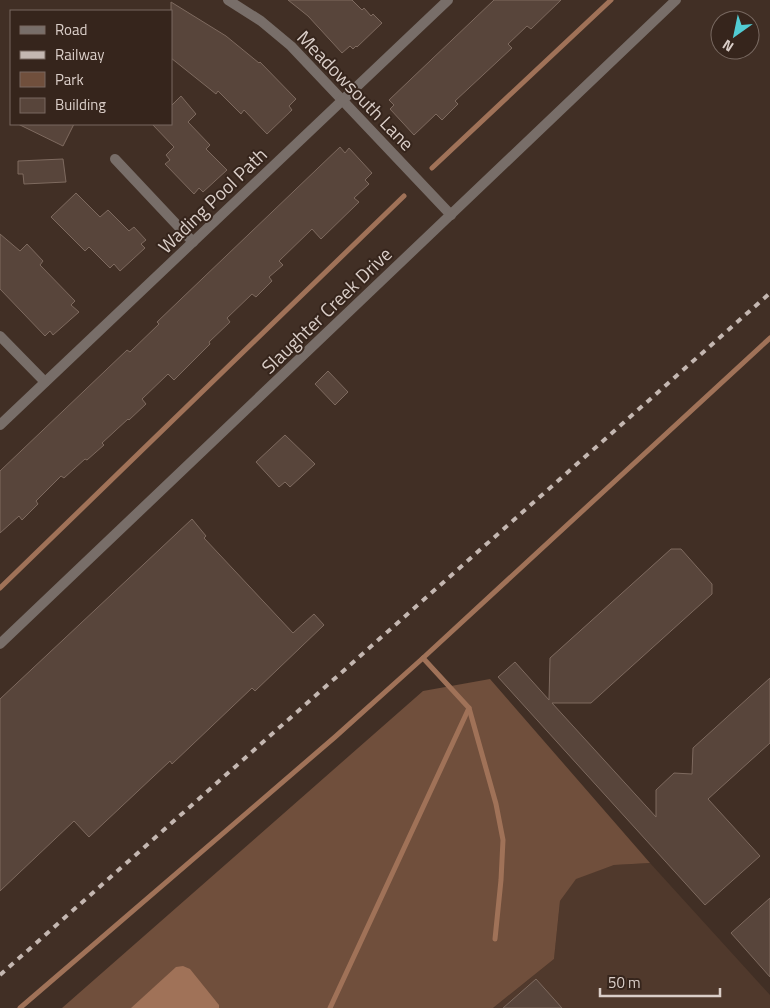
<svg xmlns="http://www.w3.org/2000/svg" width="770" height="1008" viewBox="0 0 770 1008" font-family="'Titillium Web',sans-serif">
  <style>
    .built { fill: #50392c }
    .green { fill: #704f3c }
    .water { fill: #a07258 }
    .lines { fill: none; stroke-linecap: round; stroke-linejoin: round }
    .stream { stroke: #a07258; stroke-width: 5 }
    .building { fill: #58453b; stroke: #7e6a5f }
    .minor { stroke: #786e69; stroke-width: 10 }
    .rail { stroke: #c4b7b1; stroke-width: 4; stroke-dasharray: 6 6; stroke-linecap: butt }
    .labels { text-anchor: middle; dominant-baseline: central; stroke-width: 4; stroke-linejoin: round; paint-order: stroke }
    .street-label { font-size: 19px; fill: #dacec8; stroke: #36251c }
  </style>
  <rect width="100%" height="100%" fill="#412f25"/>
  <polygon class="built" points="650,863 770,995 770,1008 493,1008 554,959 560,901 576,878 614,865"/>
  <polygon class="green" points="490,679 650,863 614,865 576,879 560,901 554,959 493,1008 62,1008 423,691"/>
  <polygon class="water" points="183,966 190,969 219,1005 219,1008 131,1008 176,967"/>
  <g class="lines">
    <g class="stream">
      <polyline points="432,168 611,0"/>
      <polyline points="0,588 404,196"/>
      <polyline points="423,658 469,708 496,804 503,840 501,880 495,939"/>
      <polyline points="20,1008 335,737 423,658 770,338"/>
      <polyline points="330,1008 469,708"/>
    </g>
  </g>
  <g class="building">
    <polygon points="288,0 352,0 362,10 364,8 371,16 373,14 382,23 357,47 356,46 353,49 350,46 342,53 308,16"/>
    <polygon points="494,0 561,0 531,29 527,26 508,44 512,48 455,101 458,104 442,120 436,114 414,135 390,109 394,105 389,100"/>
    <polygon points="171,2 226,36 259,63 260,62 296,99 289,106 292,110 267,134 244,110 241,114 218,91 216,94 171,58"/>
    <polygon points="181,96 196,114 188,122 210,145 206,149 227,170 203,192 199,188 194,194 165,164 170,160 166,155 174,147 152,124 171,124 171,106"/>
    <polygon points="18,124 74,124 63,146"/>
    <polygon points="340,147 345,153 349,148 372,173 365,180 369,184 354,198 359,202 321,239 312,229 279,261 283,265 269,277 272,281 256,297 252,294 227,318 230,322 209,342 210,344 174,380 168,374 142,399 146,404 129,420 128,419 102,443 104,445 87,460 85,459 64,478 61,476 36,501 38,504 22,520 19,516 0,533 0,471 127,350 130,352 159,324 157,322"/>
    <polygon points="63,159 66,182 24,184 23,174 18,174 18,161"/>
    <polygon points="76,193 100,217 108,210 129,231 134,227 146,240 141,244 145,248 120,271 114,264 110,268 89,247 85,251 51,217"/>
    <polygon points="0,234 20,251 27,244 43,261 40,265 75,301 71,305 79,312 53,335 50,331 45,336 0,289"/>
    <polygon points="328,371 348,392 335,405 315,384"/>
    <polygon points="285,435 315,464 290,487 285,482 279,487 256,462"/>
    <polygon points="192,519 206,536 204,538 293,633 314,614 324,625 255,691 252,688 172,764 170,761 89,837 74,821 0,891 0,699"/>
    <polygon points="671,549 681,549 712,584 712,594 591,703 552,703 656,817 656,790 674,773 692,774 693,748 770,678 770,743 708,799 760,856 705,905 498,677 515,662 549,700 550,658"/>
    <polygon points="770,898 770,977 731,933"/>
    <polygon points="536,979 562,1008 503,1008"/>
  </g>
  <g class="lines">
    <g class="minor">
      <polyline points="228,0 261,21 291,46 451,215"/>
      <polyline points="115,159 193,242"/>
      <polyline points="0,336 45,382"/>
      <polyline points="0,425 448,0"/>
      <polyline points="0,644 676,0"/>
    </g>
    <polyline class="rail" points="0,975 770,293"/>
  </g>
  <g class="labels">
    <g class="street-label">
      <text transform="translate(356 90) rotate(46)">Meadowsouth Lane</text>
      <text transform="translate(212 200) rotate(-44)">Wading Pool Path</text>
      <text transform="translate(326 310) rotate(-44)">Slaughter Creek Drive</text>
    </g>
  </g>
  <rect x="10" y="10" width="162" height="115" fill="#36251c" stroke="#786961"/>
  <rect x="20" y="26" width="25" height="8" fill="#786e69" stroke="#786961"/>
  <text x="55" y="35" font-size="15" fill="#dacec8">Road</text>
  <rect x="20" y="51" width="25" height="8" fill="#c4b7b1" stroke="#786961"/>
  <text x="55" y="60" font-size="15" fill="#dacec8">Railway</text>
  <rect x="20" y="72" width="25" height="15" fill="#704f3c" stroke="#786961"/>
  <text x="55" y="85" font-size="15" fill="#dacec8">Park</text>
  <rect x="20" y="98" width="25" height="15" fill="#58453b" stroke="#786961"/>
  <text x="55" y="110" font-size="15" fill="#dacec8">Building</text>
  <g transform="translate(735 35) rotate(213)"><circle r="24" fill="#36251c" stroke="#786961"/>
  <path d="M0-4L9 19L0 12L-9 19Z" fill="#51ccd3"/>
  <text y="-8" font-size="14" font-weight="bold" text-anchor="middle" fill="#dacec8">N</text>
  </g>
  <path d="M600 988v8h120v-8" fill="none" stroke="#dacec8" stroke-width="2.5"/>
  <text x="608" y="988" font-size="15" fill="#dacec8" stroke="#36251c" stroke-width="4" paint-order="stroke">50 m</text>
</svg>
